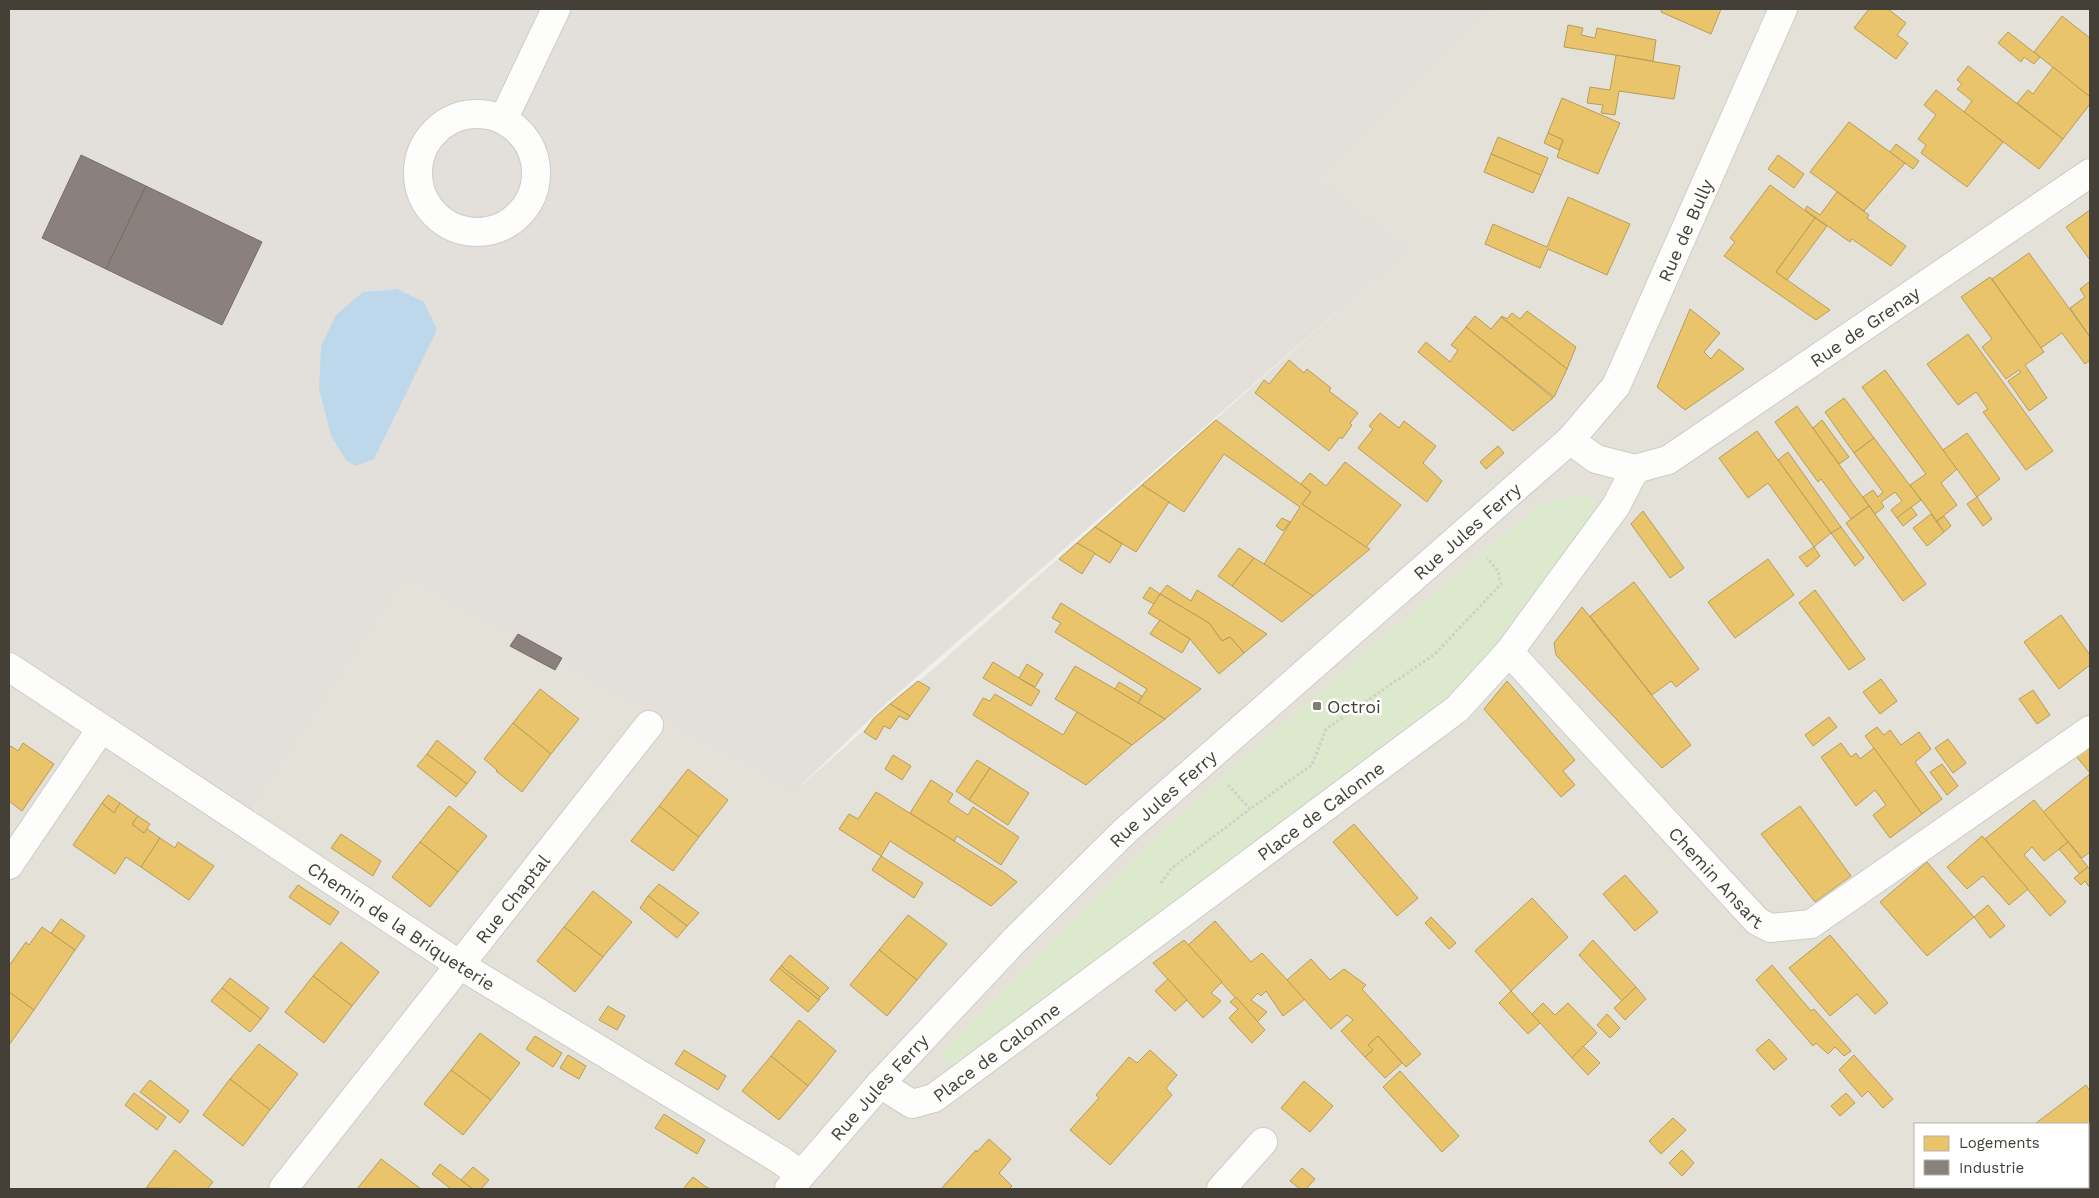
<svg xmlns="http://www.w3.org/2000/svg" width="2099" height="1198" viewBox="0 0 2099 1198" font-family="'Work Sans',sans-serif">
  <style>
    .residential { fill: #e3e1d8; fill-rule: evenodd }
    .industrial { fill: #e3e0dc }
    .green { fill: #dce9cc }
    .water { fill: #bed8eb }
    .homes { fill: #e9c46a; stroke: #b89c5b }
    .industry { fill: #8a817c; stroke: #756e67 }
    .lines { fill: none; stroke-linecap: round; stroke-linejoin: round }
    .minor-casing { stroke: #cecdc8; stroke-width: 30 }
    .path { stroke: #d1cecb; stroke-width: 3; stroke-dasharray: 2.5 2.5; stroke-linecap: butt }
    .minor { stroke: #fdfdfc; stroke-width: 28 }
    .poi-dot { fill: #817d76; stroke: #fff; stroke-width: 2 }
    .labels { text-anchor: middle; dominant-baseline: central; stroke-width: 5; stroke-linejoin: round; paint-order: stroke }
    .street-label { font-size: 18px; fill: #454037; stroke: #fff }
    .poi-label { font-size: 18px; fill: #454037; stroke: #fff; text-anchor: start }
  </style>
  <rect width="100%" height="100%" fill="#f0efeb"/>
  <path class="residential" d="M 1493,9 L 2090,9 L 2090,1189 L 9,1189 L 9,652 L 251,809 L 405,574 L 794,792 L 1407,250 L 1319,178 ZM 1915,1124 L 2088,1124 L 2088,1187 L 1915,1187 Z"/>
  <polygon class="industrial" points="9,9 1493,9 1319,178 1408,250 889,701 794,792 405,575 251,810 9,652"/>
  <polygon class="green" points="1586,495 1604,506 1451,700 955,1071 941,1053 1157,835 1351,664 1542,503"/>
  <polygon class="water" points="397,289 424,302 437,330 374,459 356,466 346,460 331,436 319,388 321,346 336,315 363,292"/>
  <g class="homes">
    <polygon points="1662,9 1661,9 1721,9 1711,34 1661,12"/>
    <polygon points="1869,9 1888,9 1906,23 1897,35 1908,43 1896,59 1854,28"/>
    <polygon points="2062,16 2090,38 2090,97 2034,52"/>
    <polygon points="1568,25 1583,28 1581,35 1595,38 1597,28 1656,40 1653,61 1564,47"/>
    <polygon points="2008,32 2040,57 2034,64 2024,57 2021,62 1998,43"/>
    <polygon points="1616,55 1680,66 1674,99 1619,91 1615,115 1601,113 1603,105 1587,103 1590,87 1610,90"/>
    <polygon points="1968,66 2063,139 2039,169 1964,112 1972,101 1957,89 1962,84 1957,80"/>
    <polygon points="2053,67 2090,97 2090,104 2063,139 2017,103 2028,90 2033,94"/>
    <polygon points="1936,90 2003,142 1967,187 1921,153 1926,145 1918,139 1936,115 1924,105"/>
    <polygon points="1562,98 1620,123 1598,174 1557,157 1563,140 1548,133"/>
    <polygon points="1849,122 1905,163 1864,211 1810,172"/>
    <polygon points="1548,133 1563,140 1559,150 1544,143"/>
    <polygon points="1498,137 1548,158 1541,175 1491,154"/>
    <polygon points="1896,144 1919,161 1913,169 1890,152"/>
    <polygon points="1491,154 1541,175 1533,193 1484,172"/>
    <polygon points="1778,155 1804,174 1794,188 1768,169"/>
    <polygon points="1770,185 1815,218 1776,272 1830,310 1816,320 1724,256 1735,242 1730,238"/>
    <polygon points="1837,192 1869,215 1867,218 1906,246 1891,266 1852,239 1850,242 1805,210 1807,206 1820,215"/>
    <polygon points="1568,197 1630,224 1607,275 1548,249 1540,268 1485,244 1493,224 1547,247"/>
    <polygon points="2090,210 2090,260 2066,227"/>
    <polygon points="1815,218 1827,226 1787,280 1776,272"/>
    <polygon points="2029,253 2090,337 2090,360 2085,364 2062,333 2041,348 1992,279"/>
    <polygon points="1990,277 2044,352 2025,365 2047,398 2029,411 2008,381 2021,372 2019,370 2006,379 1982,347 1992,339 1961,297"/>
    <polygon points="2089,282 2090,284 2090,337 2070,308 2085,297 2080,289"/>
    <polygon points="1690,309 1720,333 1704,352 1711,359 1719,349 1744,369 1685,410 1657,387"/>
    <polygon points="1527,311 1576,347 1567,369 1501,317 1502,316 1507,319 1512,313 1520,319"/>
    <polygon points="1475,316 1491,329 1501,317 1567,369 1554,397 1466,327"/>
    <polygon points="1466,327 1553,398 1513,431 1418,352 1426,342 1450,362 1458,350 1451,345"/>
    <polygon points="1968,334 2053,451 2026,470 1983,412 1988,409 1976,392 1958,405 1927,364"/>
    <polygon points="1289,360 1304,373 1307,369 1331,388 1329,391 1358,413 1350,423 1352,425 1342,439 1340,437 1329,451 1255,393 1264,380 1269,384"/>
    <polygon points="1885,370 1957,469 1941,483 1957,505 1937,521 1910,485 1926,474 1862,387"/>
    <polygon points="1844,398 1874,438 1854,453 1825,412"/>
    <polygon points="1797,406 1869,506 1851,519 1821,479 1818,482 1775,422"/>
    <polygon points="1380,413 1399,428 1404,421 1436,446 1423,463 1442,481 1427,502 1358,448 1373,429 1369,426"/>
    <polygon points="1216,420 1311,492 1302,504 1370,549 1313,596 1264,564 1300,507 1224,454 1184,512 1142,485"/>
    <polygon points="1822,420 1849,457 1839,464 1813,428"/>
    <polygon points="1757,431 1831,533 1814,547 1768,483 1748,498 1719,458"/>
    <polygon points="1967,433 2000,479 1977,497 1943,450"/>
    <polygon points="1874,438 1921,500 1897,518 1891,510 1902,501 1895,492 1881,502 1884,507 1875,514 1863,497 1873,490 1878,497 1883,492 1854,453"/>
    <polygon points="1498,446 1504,453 1486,469 1480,462"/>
    <polygon points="1788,452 1841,527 1831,533 1778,460"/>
    <polygon points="1345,462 1401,505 1366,547 1302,504 1311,492 1301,484 1310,473 1326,486"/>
    <polygon points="1142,485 1169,502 1136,552 1095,527"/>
    <polygon points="1977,497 1992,519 1983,526 1967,504"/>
    <polygon points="1869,506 1926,584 1903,601 1846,523"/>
    <polygon points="1911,507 1917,515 1903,526 1897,518"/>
    <polygon points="1643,511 1684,568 1670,578 1631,524"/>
    <polygon points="1931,514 1944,532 1927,546 1913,528"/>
    <polygon points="1944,516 1951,526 1944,532 1937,521"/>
    <polygon points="1282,518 1290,522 1283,531 1276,526"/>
    <polygon points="1095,527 1122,544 1110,563 1077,543"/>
    <polygon points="1841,527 1864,558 1855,566 1831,533"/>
    <polygon points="1077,543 1095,553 1082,574 1059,559"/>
    <polygon points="1814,547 1820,556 1807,567 1799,557"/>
    <polygon points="1239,548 1254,558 1232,586 1218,576"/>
    <polygon points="1254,558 1264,564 1313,596 1282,622 1232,586"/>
    <polygon points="1768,559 1794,595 1735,638 1708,602"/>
    <polygon points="1634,582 1699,669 1676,687 1671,681 1652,695 1590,616"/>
    <polygon points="1167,585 1191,601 1197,590 1267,634 1244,653 1230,637 1222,641 1209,623 1160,594"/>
    <polygon points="1150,587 1160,594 1154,604 1143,598"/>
    <polygon points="1815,590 1865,659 1849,670 1799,603"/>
    <polygon points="1160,594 1209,623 1222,641 1230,637 1244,653 1219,674 1190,639 1148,613"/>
    <polygon points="1061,603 1201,689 1165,719 1138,703 1147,689 1055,632 1061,623 1052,618"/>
    <polygon points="1582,607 1691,745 1662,768 1556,655 1554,643"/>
    <polygon points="2061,615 2090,655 2090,665 2059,689 2024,642"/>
    <polygon points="1160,620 1190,639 1182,653 1150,634"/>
    <polygon points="993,662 1040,691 1031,706 983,678"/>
    <polygon points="1027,664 1043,674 1035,687 1019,678"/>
    <polygon points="1075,666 1115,689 1165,719 1132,745 1077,712 1055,699"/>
    <polygon points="1881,679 1897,701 1880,714 1863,692"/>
    <polygon points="918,681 930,688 910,716 890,704"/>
    <polygon points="1507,681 1575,760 1563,771 1575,785 1561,797 1484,709"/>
    <polygon points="1119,682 1142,696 1138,703 1115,689"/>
    <polygon points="540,689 579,719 551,754 513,723"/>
    <polygon points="2033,690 2050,715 2037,724 2019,699"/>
    <polygon points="995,694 1063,735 1077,712 1132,745 1086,785 973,715 983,698 990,701"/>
    <polygon points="890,704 910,716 907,720 899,716 890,729 884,726 876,740 864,732 874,718"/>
    <polygon points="1829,717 1837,727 1813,746 1805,735"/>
    <polygon points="513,723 551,754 522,792 496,771 497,770 484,759"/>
    <polygon points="1877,727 1884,735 1890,730 1901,745 1919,732 1931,749 1915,762 1942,799 1922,814 1865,736"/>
    <polygon points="1948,739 1966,763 1953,773 1935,748"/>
    <polygon points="437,740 476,772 467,784 427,754"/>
    <polygon points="23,743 54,764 22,811 9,801 9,749 11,746 18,751"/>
    <polygon points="1841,743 1851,757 1856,753 1860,759 1874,748 1922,814 1890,838 1873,815 1886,805 1875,790 1856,806 1821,757"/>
    <polygon points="2090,747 2090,773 2076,756"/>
    <polygon points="427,754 467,784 456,797 417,766"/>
    <polygon points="893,755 911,766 902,780 885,769"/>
    <polygon points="977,760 990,768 969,800 956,791"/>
    <polygon points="1942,764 1958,786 1947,795 1930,772"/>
    <polygon points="990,768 1029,793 1008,825 969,800"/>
    <polygon points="688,769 728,800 699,837 659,806"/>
    <polygon points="2090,774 2090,852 2082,858 2043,812"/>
    <polygon points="931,780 953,794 948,802 968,815 973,807 1019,837 1001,865 957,836 954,841 910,813"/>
    <polygon points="876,792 1005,873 1017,882 991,906 890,841 881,856 839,829 849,814 858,819"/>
    <polygon points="108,795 120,803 114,813 102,803"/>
    <polygon points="2034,800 2068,842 2044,861 2032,847 2024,855 2066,902 2050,916 1985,839"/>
    <polygon points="102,803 114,813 120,803 138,816 132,824 144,833 146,828 160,838 141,867 126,857 115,874 73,845"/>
    <polygon points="449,806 487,836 458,872 420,842"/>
    <polygon points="659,806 699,837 673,871 631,841"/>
    <polygon points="1800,806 1851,876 1815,902 1761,834"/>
    <polygon points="138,816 150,824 144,833 132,824"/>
    <polygon points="1354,824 1418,898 1397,916 1333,842"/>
    <polygon points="341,834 381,861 373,876 331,848"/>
    <polygon points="1982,836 2028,889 2009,905 1983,876 1967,889 1947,867"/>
    <polygon points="160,838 175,848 178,842 214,866 189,900 141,867"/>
    <polygon points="420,842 458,872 430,907 392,877"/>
    <polygon points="2068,842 2088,867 2080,874 2059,849"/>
    <polygon points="881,856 923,883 914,898 872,870"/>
    <polygon points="1927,862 1974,917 1927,956 1880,902"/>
    <polygon points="2088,867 2090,869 2090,888 2085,881 2081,885 2074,878"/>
    <polygon points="1625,875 1658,912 1635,931 1603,894"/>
    <polygon points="659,884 699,913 687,926 648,896"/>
    <polygon points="298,885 339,912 330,925 289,897"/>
    <polygon points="593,891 632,922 603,957 564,927"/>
    <polygon points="648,896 687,926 677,938 640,908"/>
    <polygon points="1532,898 1568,937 1511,991 1475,951"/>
    <polygon points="1988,905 2005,926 1990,938 1974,917"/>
    <polygon points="908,915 947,944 917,980 879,950"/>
    <polygon points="1431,917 1456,943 1449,949 1425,923"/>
    <polygon points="61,919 85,936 75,950 51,933"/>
    <polygon points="1215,921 1251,962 1262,953 1305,999 1283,1016 1266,991 1261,996 1258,993 1251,1000 1267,1012 1257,1022 1188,945"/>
    <polygon points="42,927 75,950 34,1010 9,992 9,966 26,942 29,945"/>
    <polygon points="564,927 603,957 575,992 537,961"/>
    <polygon points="1830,935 1888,1003 1875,1014 1857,994 1830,1016 1789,968"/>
    <polygon points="1184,940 1222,982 1211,993 1221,1001 1203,1018 1153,963"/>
    <polygon points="1593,940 1636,987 1622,1001 1579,955"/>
    <polygon points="341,942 379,972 352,1006 313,976"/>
    <polygon points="879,950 917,980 887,1016 850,985"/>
    <polygon points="790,955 829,988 820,997 781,966"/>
    <polygon points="1311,959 1330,980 1344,969 1366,985 1362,989 1421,1054 1406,1067 1378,1036 1368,1045 1373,1050 1365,1057 1341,1031 1353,1020 1347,1015 1331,1029 1287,980"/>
    <polygon points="1772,965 1811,1011 1814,1009 1851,1051 1844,1056 1835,1047 1828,1054 1816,1043 1813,1046 1756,980"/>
    <polygon points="781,966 820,997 819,1000 779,968"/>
    <polygon points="779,968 819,1000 808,1012 770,980"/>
    <polygon points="313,976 352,1006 324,1043 285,1012"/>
    <polygon points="230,978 269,1008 261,1019 222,988"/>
    <polygon points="1168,979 1187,1000 1175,1011 1155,991"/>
    <polygon points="1636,987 1646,999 1625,1020 1614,1008"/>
    <polygon points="222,988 261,1019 250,1032 211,1001"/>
    <polygon points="1511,991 1540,1023 1528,1034 1499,1003"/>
    <polygon points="9,992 34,1010 9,1045"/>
    <polygon points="1236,997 1265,1030 1252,1043 1229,1018 1238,1009 1230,1002"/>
    <polygon points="1543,1003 1555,1015 1568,1003 1597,1033 1572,1058 1532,1014"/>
    <polygon points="608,1006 625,1016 617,1030 599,1020"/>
    <polygon points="1607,1014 1620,1028 1610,1038 1597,1025"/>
    <polygon points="799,1020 836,1051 808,1086 771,1056"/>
    <polygon points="480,1033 520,1063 491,1100 451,1070"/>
    <polygon points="535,1036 562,1053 553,1067 526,1049"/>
    <polygon points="1378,1036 1402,1063 1385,1078 1365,1057 1373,1050 1368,1045"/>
    <polygon points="1769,1039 1787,1059 1774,1070 1756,1050"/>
    <polygon points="259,1044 298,1074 270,1110 230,1079"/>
    <polygon points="1583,1046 1600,1063 1588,1075 1572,1058"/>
    <polygon points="684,1050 726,1076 718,1090 675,1064"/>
    <polygon points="1150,1050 1177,1075 1166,1088 1172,1095 1110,1165 1070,1130 1099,1098 1096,1095 1129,1057 1137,1063"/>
    <polygon points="568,1055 586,1066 579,1079 560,1068"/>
    <polygon points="1854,1055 1893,1099 1883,1108 1868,1091 1862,1097 1839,1070"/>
    <polygon points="771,1056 808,1086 779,1120 742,1091"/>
    <polygon points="451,1070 491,1100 463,1135 424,1104"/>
    <polygon points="1400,1071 1459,1136 1442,1152 1383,1087"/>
    <polygon points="230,1079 270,1110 243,1146 203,1115"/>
    <polygon points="150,1080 189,1111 180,1123 140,1092"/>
    <polygon points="1304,1081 1333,1106 1310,1132 1281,1108"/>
    <polygon points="2086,1085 2090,1091 2090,1189 2059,1189 2057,1187 2088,1187 2088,1124 2035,1124"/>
    <polygon points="134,1093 166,1117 157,1130 125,1105"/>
    <polygon points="1846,1093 1855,1103 1840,1116 1831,1106"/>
    <polygon points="664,1114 705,1140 697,1154 655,1128"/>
    <polygon points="1673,1118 1686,1130 1661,1154 1649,1141"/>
    <polygon points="989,1139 1011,1159 999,1173 1012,1186 1009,1189 941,1189 976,1150 977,1152"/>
    <polygon points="175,1150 213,1182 207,1189 146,1188"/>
    <polygon points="1682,1150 1694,1163 1682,1176 1669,1163"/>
    <polygon points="381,1159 421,1189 357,1189"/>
    <polygon points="440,1164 461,1180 473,1189 451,1189 432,1174"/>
    <polygon points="473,1167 489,1180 481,1189 473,1189 461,1180"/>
    <polygon points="1302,1168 1315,1179 1306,1189 1300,1189 1290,1181"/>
    <polygon points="693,1177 706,1187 711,1189 683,1189"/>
  </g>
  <g class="industry">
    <polygon points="81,155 146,186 106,269 42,238"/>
    <polygon points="146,186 262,242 222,325 106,269"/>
    <polygon points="518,634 562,658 555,670 510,646"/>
  </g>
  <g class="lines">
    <g class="minor-casing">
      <g id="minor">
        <circle cx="477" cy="173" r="59"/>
        <polyline points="504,118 556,9"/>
        <polyline points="1570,440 1596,459 1635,469"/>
        <path id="s1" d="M 1635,469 L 1668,460 L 2090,173"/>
        <path id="s2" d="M 1509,652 L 1757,921 L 1770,928 L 1811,924 L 2090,730"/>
        <path id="s3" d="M 9,667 L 460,965 L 779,1159 L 800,1174"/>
        <polyline points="9,865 101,729"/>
        <path id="s4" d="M 880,1084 L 912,1104 L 934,1098 L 1457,709 L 1509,652 L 1616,506 L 1635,469"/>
        <path id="s5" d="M 283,1189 L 649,725"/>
        <path id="s6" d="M 789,1189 L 880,1084 L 1013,942 L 1125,831 L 1570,440 L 1616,386 L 1783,9"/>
        <polyline points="1221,1189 1263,1142"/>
      </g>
    </g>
    <g class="path">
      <polyline points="1228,785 1250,809 1312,765 1326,729 1435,654 1501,584 1498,571 1487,558"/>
      <polyline points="1161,883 1172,868 1250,809"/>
    </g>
    <use href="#minor" class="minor"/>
  </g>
  <rect class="poi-dot" x="1312" y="701" width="10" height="10" rx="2.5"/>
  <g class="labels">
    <g class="street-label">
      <text stroke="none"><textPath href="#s6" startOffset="1325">Rue de Bully</textPath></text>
      <text stroke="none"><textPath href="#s1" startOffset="272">Rue de Grenay</textPath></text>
      <text stroke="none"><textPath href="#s6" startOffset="946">Rue Jules Ferry</textPath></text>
      <text stroke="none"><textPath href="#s6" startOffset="541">Rue Jules Ferry</textPath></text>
      <text stroke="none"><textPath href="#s4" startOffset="542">Place de Calonne</textPath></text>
      <text stroke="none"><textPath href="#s2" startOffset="306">Chemin Ansart</textPath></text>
      <text stroke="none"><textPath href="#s5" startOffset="370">Rue Chaptal</textPath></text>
      <text stroke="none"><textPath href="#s3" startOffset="470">Chemin de la Briqueterie</textPath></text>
      <text stroke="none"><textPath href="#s4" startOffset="138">Place de Calonne</textPath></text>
      <text stroke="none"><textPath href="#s6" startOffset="136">Rue Jules Ferry</textPath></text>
    </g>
    <g class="poi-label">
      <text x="1327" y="706">Octroi</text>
    </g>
  </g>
  <rect width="2099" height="1198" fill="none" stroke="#454037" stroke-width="20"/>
  <rect x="1914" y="1123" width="175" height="65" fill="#ffffff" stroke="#b5b3af"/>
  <rect x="1924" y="1136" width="25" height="15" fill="#e9c46a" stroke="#b5b3af"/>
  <text x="1959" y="1148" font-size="15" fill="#454037">Logements</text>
  <rect x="1924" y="1160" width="25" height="15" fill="#8a817c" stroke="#b5b3af"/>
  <text x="1959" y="1173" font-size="15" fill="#454037">Industrie</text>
</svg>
